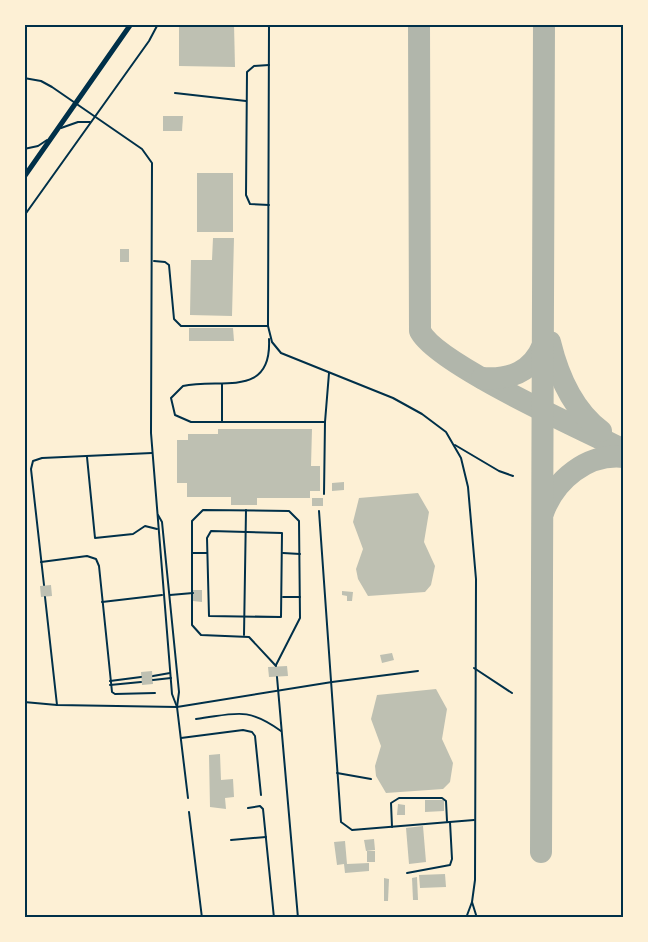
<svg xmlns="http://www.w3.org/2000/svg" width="648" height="942" viewBox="0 0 648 942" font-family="Barlow,sans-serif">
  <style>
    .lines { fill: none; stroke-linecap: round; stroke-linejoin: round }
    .taxiway { stroke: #b1b6ab; stroke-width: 22 }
    .building { fill: #bec0b2 }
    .service { stroke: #003049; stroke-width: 2 }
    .tertiary { stroke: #003049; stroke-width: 5 }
    .neatline { fill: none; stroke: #003049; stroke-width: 2 }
  </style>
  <rect width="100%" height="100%" fill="#fdf0d5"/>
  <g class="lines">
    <g class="taxiway">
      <path d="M 419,24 L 420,331 C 436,364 584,430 624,450"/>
      <path d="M 550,342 C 558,375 573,410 601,431"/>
      <path d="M 482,378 C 510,380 532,372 543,345"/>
      <path d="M 543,513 C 555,480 587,453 624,457"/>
      <polyline points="541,852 544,24"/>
    </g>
  </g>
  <g class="building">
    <polygon points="179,24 234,24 235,67 179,66"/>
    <polygon points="163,116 183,116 182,131 163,131"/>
    <rect x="197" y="173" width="36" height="59"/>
    <polygon points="213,238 234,238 232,316 190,315 191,260 212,260"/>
    <rect x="120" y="249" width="9" height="13"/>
    <polygon points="189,328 233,328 234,341 189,341"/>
    <polygon points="218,429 312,429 311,466 320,466 320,491 310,491 310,498 257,498 257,505 231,505 231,497 187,497 187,483 177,483 177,440 188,440 188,434 218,434"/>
    <polygon points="344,482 344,490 332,491 332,483"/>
    <polygon points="418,493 429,512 424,542 435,566 431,585 425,592 368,596 358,579 356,569 363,549 353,522 359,498"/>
    <rect x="312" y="498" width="11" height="8"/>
    <polygon points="51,585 52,596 41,597 40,586"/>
    <polygon points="193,590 202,590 202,602 193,601"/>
    <polygon points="342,591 353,592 352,601 347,601 347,596 342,595"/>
    <polygon points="392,653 394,660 382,663 380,655"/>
    <polygon points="287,666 288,676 269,677 268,667"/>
    <polygon points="152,671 153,684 142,685 141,672"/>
    <polygon points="436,689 447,709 442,739 453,763 450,782 443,789 386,793 376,776 375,766 381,746 371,719 377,695"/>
    <polygon points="220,754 221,780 233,779 234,797 225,798 226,809 210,807 209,755"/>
    <polygon points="425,800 444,800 444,811 425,812"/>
    <polygon points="398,804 405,805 405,815 397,815"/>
    <polygon points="423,826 426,862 409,864 406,828"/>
    <polygon points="374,839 375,850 366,851 364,840"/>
    <polygon points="345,841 347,864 369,863 369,871 345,873 344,864 337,865 334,842"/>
    <rect x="367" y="851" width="8" height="11"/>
    <polygon points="445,874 446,887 420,888 419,875"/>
    <polygon points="417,877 418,900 413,900 412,878"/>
    <polygon points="384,878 389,879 388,901 384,901"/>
  </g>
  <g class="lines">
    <g class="service">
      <polyline points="269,24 268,326 272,342 281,353 393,398 422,414 446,432 461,458 468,487 476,579 475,880 472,902 466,918"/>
      <polyline points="24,78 41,81 52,87 142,149 152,163 151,433 172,694 177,707"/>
      <polyline points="175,93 246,101"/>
      <polyline points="61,128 78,122 90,122"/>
      <polyline points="24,149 38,146 47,140"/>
      <polyline points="269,205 250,204 246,195 247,72 254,66 269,65"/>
      <polyline points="24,216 149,41 158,24"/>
      <polyline points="154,261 165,262 169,265 174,319 181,326 268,326"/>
      <path d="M 269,339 C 272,400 219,377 183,386 L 171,398 L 175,415 L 191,422 L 325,422"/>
      <polyline points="222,422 222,384"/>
      <polyline points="455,445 499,471 513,476"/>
      <polyline points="87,457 95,538 133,534 145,526 157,529"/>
      <polyline points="324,494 325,422 329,373"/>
      <polyline points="319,511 341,822 352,830 474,820"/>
      <polyline points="158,515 162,522 179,692 177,707 188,798"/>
      <polygon points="211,531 282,533 281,617 209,616 207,538"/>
      <polyline points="192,553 207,553"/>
      <polyline points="283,553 300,554"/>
      <polyline points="41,562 87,556 96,559 99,566 112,692 115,694 155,693"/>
      <polyline points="44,585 31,469 33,461 42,458 152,453"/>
      <polyline points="170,595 193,593"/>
      <polyline points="45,597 57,705"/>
      <polyline points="283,597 300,597"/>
      <polyline points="102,602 162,595"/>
      <polyline points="244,635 246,510"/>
      <polyline points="276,665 300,618 299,521 289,511 203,510 192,521 192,625 201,635 249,637 276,666"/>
      <polyline points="474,668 512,693"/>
      <polyline points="153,676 170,673"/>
      <polyline points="277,677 298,918"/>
      <polyline points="153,680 171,678"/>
      <polyline points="110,681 141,677"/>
      <polyline points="110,685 141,682"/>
      <polyline points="24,702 57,705 177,707 332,682 418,671"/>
      <path d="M 196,719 C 236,714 246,706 281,731"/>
      <polyline points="181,738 243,730 252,732 255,736 261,795"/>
      <polyline points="337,773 371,779"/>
      <polyline points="248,808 260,806 263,809 274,918"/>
      <polyline points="189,812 202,918"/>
      <polyline points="392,827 391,803 399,798 442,798 446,801 447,821"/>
      <polyline points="231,840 266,837"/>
      <polyline points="407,873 450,865 452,859 450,822"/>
      <polyline points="472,902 477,918"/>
    </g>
    <polyline class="tertiary" points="24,177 131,24"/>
  </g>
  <rect width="648" height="942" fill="none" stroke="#fdf0d5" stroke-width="51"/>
  <rect x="26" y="26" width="596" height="890" class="neatline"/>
</svg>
